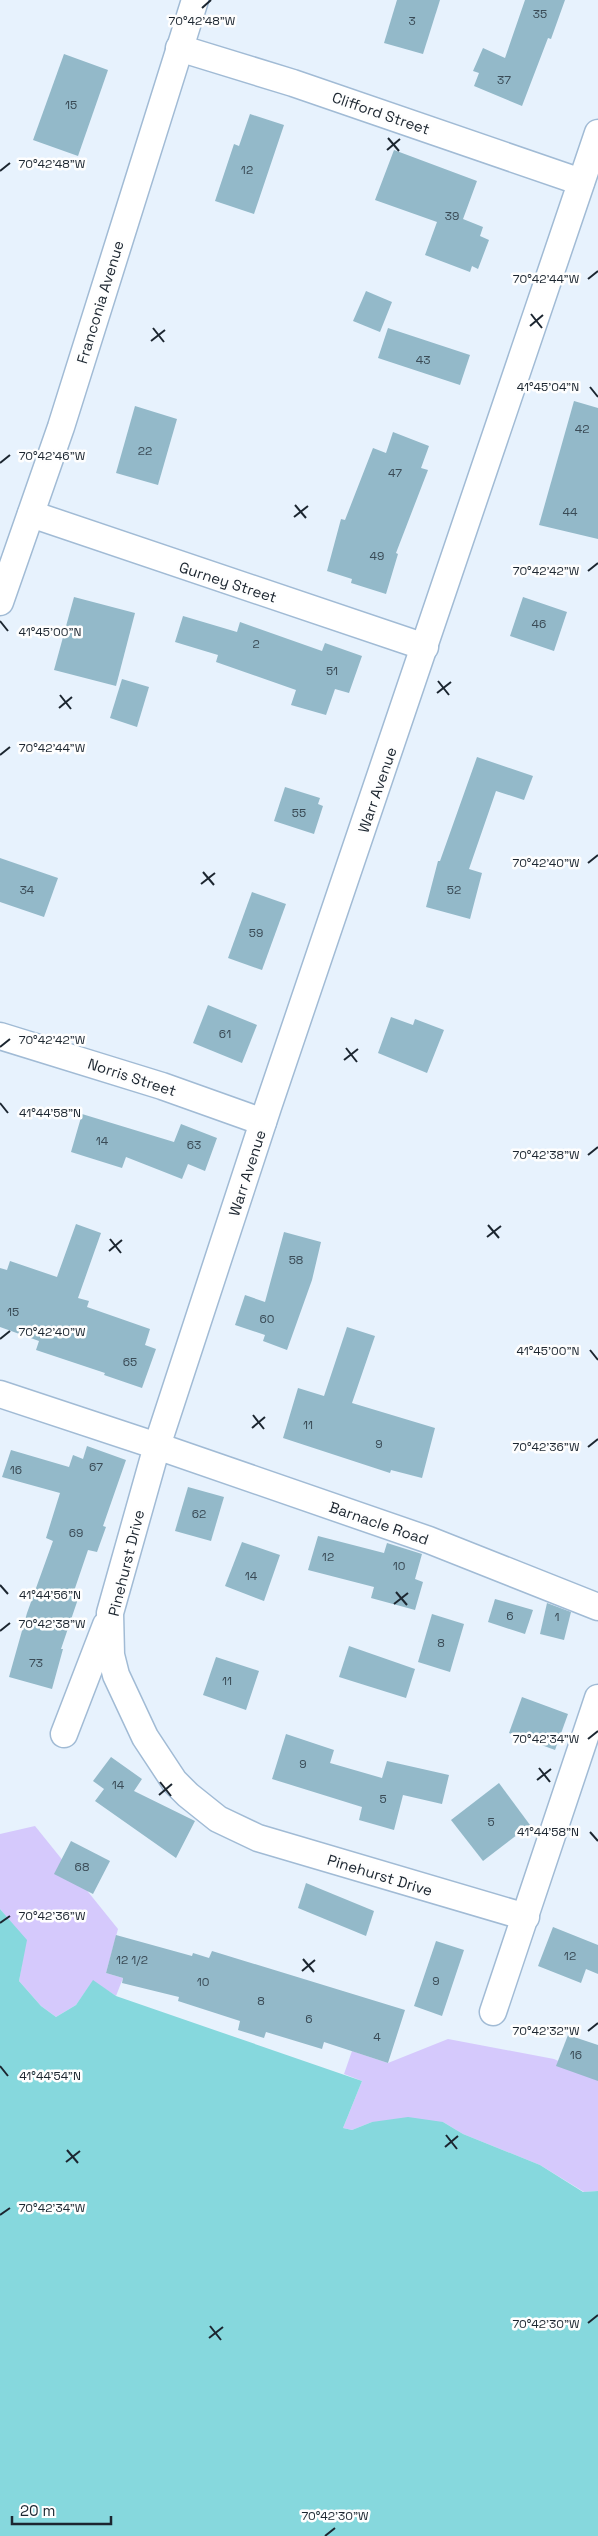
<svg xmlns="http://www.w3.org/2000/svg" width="598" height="2536" viewBox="0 0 598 2536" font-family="'Space Grotesk',sans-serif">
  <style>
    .green { fill: #d5c9fc }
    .water { fill: #86d8dd }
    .building { fill: #93b9c9 }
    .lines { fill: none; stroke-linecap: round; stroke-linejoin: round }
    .minor-casing { stroke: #a1bbd5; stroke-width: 29 }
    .minor { stroke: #fff; stroke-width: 26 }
    .ticks { fill: none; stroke: #1c2630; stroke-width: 2 }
    .labels { text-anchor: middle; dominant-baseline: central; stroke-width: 5; stroke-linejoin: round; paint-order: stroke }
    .number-label { font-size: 12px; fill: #3a4b56 }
    .street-label { font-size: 15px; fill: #1c2630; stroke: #fefefe }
    .ticks-label { font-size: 12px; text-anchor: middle; fill: #1c2630; stroke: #fefefe; stroke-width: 5; stroke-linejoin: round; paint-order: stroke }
  </style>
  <rect width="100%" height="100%" fill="#e7f2fd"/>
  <g class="green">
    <polygon points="35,1826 118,1929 106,1973 123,1978 116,1996 93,1981 76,2005 56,2017 41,2006 19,1981 26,1940 0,1909 0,1834"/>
    <polygon points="448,2039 554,2059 583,2072 598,2073 598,2191 584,2192 540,2165 463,2134 443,2122 372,2122 352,2130 343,2128 362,2081 344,2074 352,2051 388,2063"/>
  </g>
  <polygon class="water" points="0,1909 27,1940 19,1981 41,2006 56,2017 76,2005 93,1980 116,1996 362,2081 343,2128 352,2130 372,2122 408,2117 443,2122 463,2134 540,2165 583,2192 598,2191 598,2536 0,2536"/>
  <g class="building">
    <polygon points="397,0 440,0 423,54 384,43"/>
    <polygon points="525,0 565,0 551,39 548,38 522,106 474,86 479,73 473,71 483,48 505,58"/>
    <polygon points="64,54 108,70 78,156 33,140"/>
    <polygon points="250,114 284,125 254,214 215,201 234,144 239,146"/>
    <polygon points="394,150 477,181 463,219 483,227 480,236 489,240 478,269 472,266 470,272 425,255 437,222 375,200"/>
    <polygon points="366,291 392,302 380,332 353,321"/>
    <polygon points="388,328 470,355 460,385 378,358"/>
    <polygon points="574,401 598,408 598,539 539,525"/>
    <polygon points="135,406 177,419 158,485 116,473"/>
    <polygon points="393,432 429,446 421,468 428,470 396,553 398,554 386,594 351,583 352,579 327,571 341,519 345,520 373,448 386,453"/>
    <polygon points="74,597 135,613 116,686 54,670"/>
    <polygon points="523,597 567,612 554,651 510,636"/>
    <polygon points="183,616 237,632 240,622 322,651 325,643 362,656 349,693 335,689 326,715 291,705 296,690 216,662 218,655 175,642"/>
    <polygon points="122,679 149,687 137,727 110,718"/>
    <polygon points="477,757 533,776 524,800 496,791 469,869 482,873 470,919 426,907 438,861 440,861"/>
    <polygon points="285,787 320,798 318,804 323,806 314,834 274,821"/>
    <polygon points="0,858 58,878 44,917 0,902"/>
    <polygon points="252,892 286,904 262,970 228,958"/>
    <polygon points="208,1005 257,1025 242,1063 193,1043"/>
    <polygon points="391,1017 413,1025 415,1019 444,1030 427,1073 378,1053"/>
    <polygon points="82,1114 174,1142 181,1124 217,1138 205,1171 188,1164 182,1179 126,1157 122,1168 71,1152"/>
    <polygon points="76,1224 101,1233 78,1298 89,1301 87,1307 150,1329 145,1345 156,1349 142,1388 104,1375 105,1373 36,1350 39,1341 0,1327 0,1268 7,1270 10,1261 57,1277"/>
    <polygon points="284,1232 321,1242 312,1280 287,1350 263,1341 265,1335 235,1325 245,1295 265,1302"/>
    <polygon points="347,1327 375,1336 352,1403 435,1428 422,1478 391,1470 390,1473 283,1438 298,1388 324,1396"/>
    <polygon points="87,1446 126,1460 103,1526 106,1527 97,1552 88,1550 72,1597 78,1599 61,1649 63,1649 52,1689 9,1677 27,1613 53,1541 46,1538 60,1493 2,1477 11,1450 69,1467 73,1455 83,1459"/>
    <polygon points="188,1487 224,1497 211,1541 175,1531"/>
    <polygon points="318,1536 384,1553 387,1543 422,1554 415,1579 423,1582 415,1610 371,1598 374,1587 308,1570"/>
    <polygon points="242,1542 280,1555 264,1601 225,1586"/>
    <polygon points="495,1599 533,1610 525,1634 488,1622"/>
    <polygon points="547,1603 571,1612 564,1640 540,1634"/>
    <polygon points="432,1614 464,1624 450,1672 418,1662"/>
    <polygon points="349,1646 415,1669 406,1698 339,1677"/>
    <polygon points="216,1657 259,1671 246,1710 203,1695"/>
    <polygon points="522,1697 568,1714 555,1750 509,1733"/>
    <polygon points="286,1734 334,1750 330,1763 382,1778 387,1761 449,1775 442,1804 403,1795 394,1830 359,1820 362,1807 272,1779"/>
    <polygon points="111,1757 142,1779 134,1791 195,1821 176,1858 95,1801 104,1789 93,1781"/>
    <polygon points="499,1783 530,1825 483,1861 451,1820"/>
    <polygon points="71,1841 110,1861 93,1894 54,1874"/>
    <polygon points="306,1883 374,1911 366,1936 298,1908"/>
    <polygon points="553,1927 598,1945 598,1974 586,1969 581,1983 538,1966"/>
    <polygon points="116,1935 192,1956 193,1953 209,1958 212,1951 405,2010 388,2063 324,2042 322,2049 266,2032 264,2038 238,2030 240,2021 178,2001 179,1997 122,1983 123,1978 106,1973"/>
    <polygon points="436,1941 464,1950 442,2016 414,2006"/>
    <polygon points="568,2035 598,2045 598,2081 556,2066"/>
  </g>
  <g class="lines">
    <g class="minor-casing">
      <g id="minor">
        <polyline points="179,48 293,83 581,182"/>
        <polyline points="598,133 268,1107 157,1446 429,1540 598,1607"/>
        <polyline points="31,514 425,647"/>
        <polyline points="0,602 61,427 195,0"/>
        <polyline points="0,1036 162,1086 263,1122"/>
        <polyline points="0,1394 157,1446 110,1613 111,1655 116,1675 145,1737 174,1781 188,1795 218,1819 258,1838 526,1917"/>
        <polyline points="64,1734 106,1625"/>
        <polyline points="493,2012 598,1698"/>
      </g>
    </g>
    <use href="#minor" class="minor"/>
  </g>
  <path class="ticks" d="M 202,8 L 211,0M 388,138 L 399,151M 387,150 L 400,139M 0,171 L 10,163M 588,279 L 598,271M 531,314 L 542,328M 530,326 L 543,315M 153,328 L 164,342M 151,341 L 165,330M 590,387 L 598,397M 0,463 L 10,455M 295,505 L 306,518M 294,517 L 308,506M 588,571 L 598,563M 0,621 L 8,631M 438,681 L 449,695M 437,693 L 451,682M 60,695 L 71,709M 59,708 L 72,697M 0,755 L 10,747M 588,863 L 598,855M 203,872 L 214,885M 201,884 L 215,873M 0,1047 L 10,1039M 346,1048 L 357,1062M 344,1060 L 358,1049M 0,1103 L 8,1113M 588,1155 L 598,1147M 488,1225 L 499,1238M 487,1237 L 501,1226M 110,1239 L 121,1253M 109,1251 L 122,1240M 0,1339 L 10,1331M 590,1350 L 598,1360M 253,1415 L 264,1429M 252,1428 L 265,1417M 588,1447 L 598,1439M 0,1585 L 8,1594M 396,1592 L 407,1605M 394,1604 L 408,1593M 0,1631 L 10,1623M 588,1739 L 598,1731M 539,1768 L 550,1782M 537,1780 L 551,1769M 160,1782 L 171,1796M 159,1795 L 172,1784M 590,1832 L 598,1841M 0,1923 L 10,1916M 303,1959 L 314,1972M 302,1971 L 315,1960M 588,2031 L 598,2023M 0,2066 L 8,2076M 446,2135 L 457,2149M 445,2147 L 458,2136M 67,2150 L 78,2163M 66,2162 L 80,2151M 0,2215 L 10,2208M 588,2323 L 598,2315M 210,2326 L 221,2340M 209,2338 L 223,2327M 325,2536 L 335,2528"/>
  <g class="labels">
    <g class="number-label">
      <text x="540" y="14">35</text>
      <text x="412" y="21">3</text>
      <text x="504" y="80">37</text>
      <text x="71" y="105">15</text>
      <text x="247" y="170">12</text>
      <text x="452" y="216">39</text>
      <text x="423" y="360">43</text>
      <text x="582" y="429">42</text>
      <text x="145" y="451">22</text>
      <text x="395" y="473">47</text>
      <text x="570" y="512">44</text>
      <text x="377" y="556">49</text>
      <text x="539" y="624">46</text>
      <text x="256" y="644">2</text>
      <text x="332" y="671">51</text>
      <text x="299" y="813">55</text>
      <text x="27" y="890">34</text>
      <text x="454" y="890">52</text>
      <text x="256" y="933">59</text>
      <text x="225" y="1034">61</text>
      <text x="102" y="1141">14</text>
      <text x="194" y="1145">63</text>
      <text x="296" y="1260">58</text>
      <text x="13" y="1312">15</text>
      <text x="267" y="1319">60</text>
      <text x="130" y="1362">65</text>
      <text x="308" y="1425">11</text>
      <text x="379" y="1444">9</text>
      <text x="96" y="1467">67</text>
      <text x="16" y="1470">16</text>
      <text x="199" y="1514">62</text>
      <text x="76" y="1533">69</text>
      <text x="328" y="1557">12</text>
      <text x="399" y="1566">10</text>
      <text x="251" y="1576">14</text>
      <text x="510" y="1616">6</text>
      <text x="557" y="1617">1</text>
      <text x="441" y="1643">8</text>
      <text x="36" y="1663">73</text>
      <text x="227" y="1681">11</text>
      <text x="303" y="1764">9</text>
      <text x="118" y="1785">14</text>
      <text x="383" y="1799">5</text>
      <text x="491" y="1822">5</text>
      <text x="82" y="1867">68</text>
      <text x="570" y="1956">12</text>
      <text x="132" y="1960">12 1/2</text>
      <text x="436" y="1981">9</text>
      <text x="203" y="1982">10</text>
      <text x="261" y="2001">8</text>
      <text x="309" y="2019">6</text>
      <text x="377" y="2037">4</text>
      <text x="576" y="2055">16</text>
    </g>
    <g class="street-label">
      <text transform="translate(381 113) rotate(19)">Clifford Street</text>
      <text transform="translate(100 302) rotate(-73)">Franconia Avenue</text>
      <text transform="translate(228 582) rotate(18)">Gurney Street</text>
      <text transform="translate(377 790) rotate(-71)">Warr Avenue</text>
      <text transform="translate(132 1077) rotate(18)">Norris Street</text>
      <text transform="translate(247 1173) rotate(-72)">Warr Avenue</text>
      <text transform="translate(379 1523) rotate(19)">Barnacle Road</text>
      <text transform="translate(126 1563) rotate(-76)">Pinehurst Drive</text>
      <text transform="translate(380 1875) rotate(17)">Pinehurst Drive</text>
    </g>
  </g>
  <g class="ticks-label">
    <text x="202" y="25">70°42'48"W</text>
    <text x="52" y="168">70°42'48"W</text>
    <text x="546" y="283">70°42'44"W</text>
    <text x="548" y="391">41°45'04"N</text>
    <text x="52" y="460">70°42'46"W</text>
    <text x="546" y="575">70°42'42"W</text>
    <text x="50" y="636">41°45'00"N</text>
    <text x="52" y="752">70°42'44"W</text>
    <text x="546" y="867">70°42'40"W</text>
    <text x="52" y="1044">70°42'42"W</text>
    <text x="50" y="1117">41°44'58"N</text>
    <text x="546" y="1159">70°42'38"W</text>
    <text x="52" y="1336">70°42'40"W</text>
    <text x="548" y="1355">41°45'00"N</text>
    <text x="546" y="1451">70°42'36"W</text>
    <text x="50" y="1599">41°44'56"N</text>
    <text x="52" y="1628">70°42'38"W</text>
    <text x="546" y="1743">70°42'34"W</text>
    <text x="548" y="1836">41°44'58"N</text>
    <text x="52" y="1920">70°42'36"W</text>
    <text x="546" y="2035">70°42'32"W</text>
    <text x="50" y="2080">41°44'54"N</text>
    <text x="52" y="2212">70°42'34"W</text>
    <text x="546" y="2328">70°42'30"W</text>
    <text x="335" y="2520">70°42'30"W</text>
  </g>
  <path d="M12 2516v8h99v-8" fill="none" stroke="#1c2630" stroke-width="2.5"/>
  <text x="20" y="2516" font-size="15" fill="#1c2630" stroke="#fefefe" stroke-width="4" paint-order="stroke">20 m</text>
</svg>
